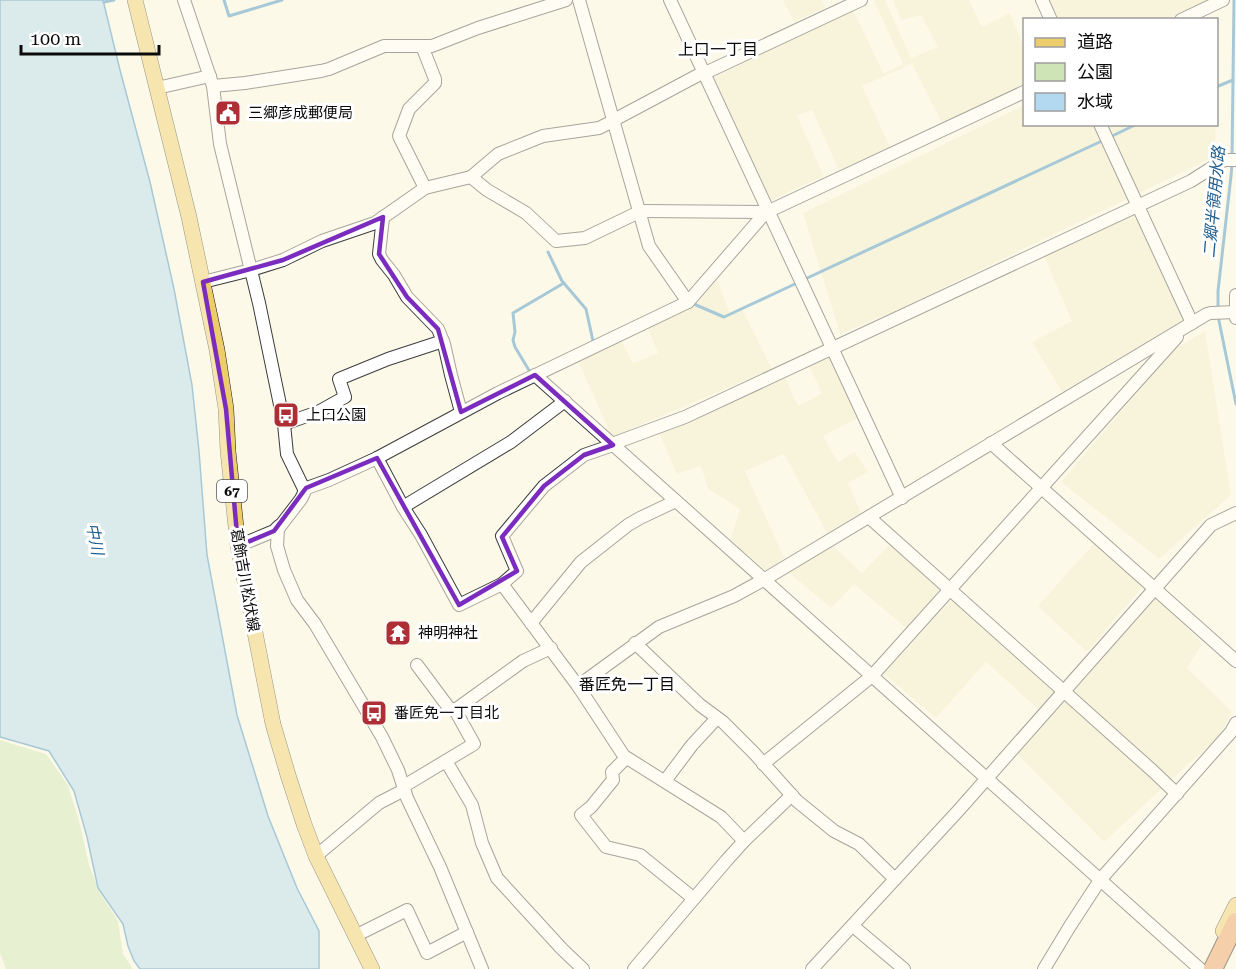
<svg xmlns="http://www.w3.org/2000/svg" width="1236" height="969" viewBox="0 0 1236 969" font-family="'Roboto Serif','Noto Sans JP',serif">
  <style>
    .farmland { fill: #f0edcb }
    .green { fill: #cee4b6 }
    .water { fill: #b2d9f0; stroke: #3f8dc1; stroke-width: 1.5 }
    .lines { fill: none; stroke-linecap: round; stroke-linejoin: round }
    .stream { stroke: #3f8dc1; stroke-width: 3 }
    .minor-casing { stroke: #3d3d3d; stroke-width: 14 }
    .major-casing { stroke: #1b1b1b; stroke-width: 16 }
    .highway-casing { stroke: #1b1b1b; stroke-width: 20 }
    .minor { stroke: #fff; stroke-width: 12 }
    .major { stroke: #edcd69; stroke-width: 15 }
    .highway { stroke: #e89c5c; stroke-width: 18 }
    .marked { fill: none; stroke: #7b2cbf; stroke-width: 4.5; stroke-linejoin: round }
    .labels { text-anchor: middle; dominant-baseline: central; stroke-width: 6; stroke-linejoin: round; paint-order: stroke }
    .shield { fill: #fff; stroke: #545454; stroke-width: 1.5 }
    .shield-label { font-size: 14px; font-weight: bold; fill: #0a0a0a }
    .poi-label { font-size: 15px; fill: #0a0a0a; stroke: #fff; text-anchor: start }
    .street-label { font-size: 15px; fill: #0a0a0a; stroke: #fff }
    .neighbourhood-label { font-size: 16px; fill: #0a0a0a; stroke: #fff }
    .water-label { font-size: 16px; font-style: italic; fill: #1f5e90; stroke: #fff }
  </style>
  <rect width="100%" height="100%" fill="#fdf9e9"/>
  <g class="farmland">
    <polygon points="783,0 821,0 825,8 794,22"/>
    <polygon points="876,0 885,0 911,58 938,47 921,15 901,20 893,0 969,0 982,27 1010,13 1024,48 1024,86 942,123 912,64 862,86 890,147 839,170 812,110 797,116 824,176 769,201 711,79 853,10 884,74 903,64 874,1"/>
    <polygon points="1046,0 1207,0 1165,20 1055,19"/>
    <polygon points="1024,105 1024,124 1216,125 1214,157 895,311 840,334 803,213"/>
    <polygon points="1132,211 1186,319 1062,392 1032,342 1072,321 1044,256"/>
    <polygon points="717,280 730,313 742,309 772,369 612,437 578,361 621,340 633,363 658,353 647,326 692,306"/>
    <polygon points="1205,331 1231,495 1159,559 1061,482 1173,350"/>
    <polygon points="830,355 858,418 823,436 838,462 855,452 868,472 848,483 861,513 827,533 784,454 745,471 785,560 767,571 730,541 740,509 708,489 701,466 677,474 659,433 784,375 798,406 822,393 809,366"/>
    <polygon points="1096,541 1144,585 1087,652 1038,606"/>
    <polygon points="890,544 940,589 906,628 854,584 831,608 788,572 833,546 862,573"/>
    <polygon points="1156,595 1202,644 1187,668 1232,712 1219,736 1104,842 1017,754"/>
    <polygon points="953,598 1057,691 1039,710 986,662 936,718 884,674"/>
  </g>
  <polygon class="green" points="0,740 46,754 68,785 80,824 89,865 100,893 118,921 123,954 133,969 6,969 0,953"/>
  <polygon class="water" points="0,0 103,0 120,70 150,182 174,289 192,385 199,451 207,555 237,715 268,816 297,888 319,931 319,969 140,969 134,961 128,946 123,924 98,888 87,837 74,791 49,751 0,737"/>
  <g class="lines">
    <g class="stream">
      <polyline points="224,0 229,16 282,0"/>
      <polyline points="104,2 114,0"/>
      <polyline points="1216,87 1233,80"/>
      <polyline points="1110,137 1137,124"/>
      <polyline points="1232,157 1234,0"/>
      <polyline points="548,252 562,281 586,309 593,341"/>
      <polyline points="803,280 1104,140"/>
      <polyline points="692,300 696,305 724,317 797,283"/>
      <polyline points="1218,309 1218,291 1231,176 1232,164"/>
      <polyline points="1218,316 1236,404"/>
      <polyline points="530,372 515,347 513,340 515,332 513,313 564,283"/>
    </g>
    <g class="minor-casing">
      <g id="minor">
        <polyline points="184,0 213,86 220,144 259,303 284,424 287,454 304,489 304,493 301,499 278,529 277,546 284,570 297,600 315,624 382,737 398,770 407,798 440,867 482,969"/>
        <polyline points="579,0 649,246 688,302"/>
        <polyline points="670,0 902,498"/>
        <polyline points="1042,0 1051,20"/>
        <polyline points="1181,20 1223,0"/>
        <polyline points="422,46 435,79 435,83 409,109 399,136 425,188"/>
        <polyline points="705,73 861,0"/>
        <polyline points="213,86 245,83 321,71 329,69 384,46 432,46 478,28 566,0"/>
        <polyline points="157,88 210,76"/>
        <polyline points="612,121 704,72"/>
        <polyline points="1100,124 1192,323"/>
        <polyline points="471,177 487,190 526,213 556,241 585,238 639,212"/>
        <polyline points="639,211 769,212"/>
        <polyline points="769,211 1024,92"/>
        <polyline points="383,217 379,254 382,260 394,275 407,297 438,329 444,344 451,375 461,412"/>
        <polyline points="203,282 251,270 283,260 322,241 375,223 425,188 471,177 498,154 543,136 599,128 613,121"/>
        <polyline points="1236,318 1236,295"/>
        <polyline points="535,375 1200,969"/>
        <polyline points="284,424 318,412 345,397 339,379 388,359 443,341"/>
        <polyline points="991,443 1236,661"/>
        <polyline points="612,444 685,417 1191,181 1224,160 1236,160"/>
        <polyline points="377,458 403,507 421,535 459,605 502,584 517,571 502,536 544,486 584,455 613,445"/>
        <polyline points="304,489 329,480 377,458 498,393 688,302 766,212"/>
        <polyline points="403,507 511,442 565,401"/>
        <polyline points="870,518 1154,772 1177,794"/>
        <polyline points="238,546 274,531 279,526"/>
        <polyline points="502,584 578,686 624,756 721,817 744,841"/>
        <polyline points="531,623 581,562 628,525 640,518 676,501"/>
        <polyline points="635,643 700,705 723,722 754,753 797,801 834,831 859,844 895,879"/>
        <polyline points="417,665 446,704 449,708 455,710"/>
        <polyline points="578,686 659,627 734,596 765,579 1207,314 1211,313 1235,312"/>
        <polyline points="626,758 612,772 613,780 591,807 581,815 606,847 640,855 693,898"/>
        <polyline points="446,761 472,805 482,843 497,878 562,949 583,969"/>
        <polyline points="763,764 872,676 1177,337"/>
        <polyline points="665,781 692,745 717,718"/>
        <polyline points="404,786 474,744 455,710 523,661 551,648"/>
        <polyline points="316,856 379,803 404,790"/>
        <polyline points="853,926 904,969"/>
        <polyline points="355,936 407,910 427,953 467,932"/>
        <polyline points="634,969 726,861 744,841 792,795"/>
        <polyline points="812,969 958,811 1211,525 1236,513"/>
        <polyline points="1044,969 1070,926 1100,880 1231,732 1236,723"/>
      </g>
    </g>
    <g class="major-casing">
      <g id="major">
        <polyline points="135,0 189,217 217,350 226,409 228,451 238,546 273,724 288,775 304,824 316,856 372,969"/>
        <polyline points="1223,931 1236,905"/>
      </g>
    </g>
    <g class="highway-casing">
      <polyline id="highway" points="1213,969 1236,922"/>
    </g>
    <use href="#minor" class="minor"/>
    <use href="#major" class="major"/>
    <use href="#highway" class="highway"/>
  </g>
  <path d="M0 0H1236V969H0ZM 383,217 L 379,254 L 407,297 L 438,329 L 461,412 L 535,375 L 613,445 L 584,455 L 544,486 L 502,537 L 517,571 L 459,605 L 377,458 L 306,488 L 274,531 L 238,546 L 226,409 L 203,282 L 283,260 Z" fill="#fdf9e9" fill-opacity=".55" fill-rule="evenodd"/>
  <path class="marked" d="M 383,217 L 379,254 L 407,297 L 438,329 L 461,412 L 535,375 L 613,445 L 584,455 L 544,486 L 502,537 L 517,571 L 459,605 L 377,458 L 306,488 L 274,531 L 238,546 L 226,409 L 203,282 L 283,260 Z"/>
  <defs>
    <g id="civic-square" transform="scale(1.35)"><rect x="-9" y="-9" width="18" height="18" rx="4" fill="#ad2f35" stroke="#fff"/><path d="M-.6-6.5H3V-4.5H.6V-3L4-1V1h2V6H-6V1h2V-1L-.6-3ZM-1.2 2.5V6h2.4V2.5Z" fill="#fff"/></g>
    <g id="bus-square" transform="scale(1.35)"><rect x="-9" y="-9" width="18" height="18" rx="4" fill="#ad2f35" stroke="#fff"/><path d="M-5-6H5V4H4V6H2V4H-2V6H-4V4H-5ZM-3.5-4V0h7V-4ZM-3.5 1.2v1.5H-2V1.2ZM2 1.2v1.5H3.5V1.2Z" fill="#fff"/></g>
    <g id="temple-square" transform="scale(1.35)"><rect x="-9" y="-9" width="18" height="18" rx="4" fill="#ad2f35" stroke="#fff"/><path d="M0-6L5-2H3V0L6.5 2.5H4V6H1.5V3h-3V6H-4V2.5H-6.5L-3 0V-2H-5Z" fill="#fff"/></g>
  </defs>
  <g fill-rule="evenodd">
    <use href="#civic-square" x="228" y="113"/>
    <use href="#bus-square" x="286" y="415"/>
    <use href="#temple-square" x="398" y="633"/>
    <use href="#bus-square" x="374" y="713"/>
  </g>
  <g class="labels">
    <rect class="shield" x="217" y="480" width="30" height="22" rx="4.5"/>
    <g class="shield-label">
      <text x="232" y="491">67</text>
    </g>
    <g class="poi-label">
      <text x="248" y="113">三郷彦成郵便局</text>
      <text x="306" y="415">上口公園</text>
      <text x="418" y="633">神明神社</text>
      <text x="394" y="713">番匠免一丁目北</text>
    </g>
    <g class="street-label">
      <text transform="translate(245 580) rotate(80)">葛飾吉川松伏線</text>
    </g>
    <g class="neighbourhood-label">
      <text x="718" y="49">上口一丁目</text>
      <text x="627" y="684">番匠免一丁目</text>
    </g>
    <g class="water-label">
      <text transform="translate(1214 202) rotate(-85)">二郷半領用水路</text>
      <text transform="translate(95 539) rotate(79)">中川</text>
    </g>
  </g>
  <rect x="1023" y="18" width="195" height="108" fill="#ffffff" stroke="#9d9d9d" stroke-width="1.5"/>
  <rect x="1035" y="38" width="30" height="9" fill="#edcd69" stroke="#9d9d9d" stroke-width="1.5"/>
  <text x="1077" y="48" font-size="18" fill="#0a0a0a">道路</text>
  <rect x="1035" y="63" width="30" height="18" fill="#cee4b6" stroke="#9d9d9d" stroke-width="1.5"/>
  <text x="1077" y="78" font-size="18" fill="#0a0a0a">公園</text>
  <rect x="1035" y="93" width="30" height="18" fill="#b2d9f0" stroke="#9d9d9d" stroke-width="1.5"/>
  <text x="1077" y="108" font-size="18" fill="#0a0a0a">水域</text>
  <path d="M21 45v9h138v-9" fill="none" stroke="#0a0a0a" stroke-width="3"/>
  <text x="30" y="45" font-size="18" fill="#0a0a0a" stroke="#ffffff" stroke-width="4.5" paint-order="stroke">100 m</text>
</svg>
